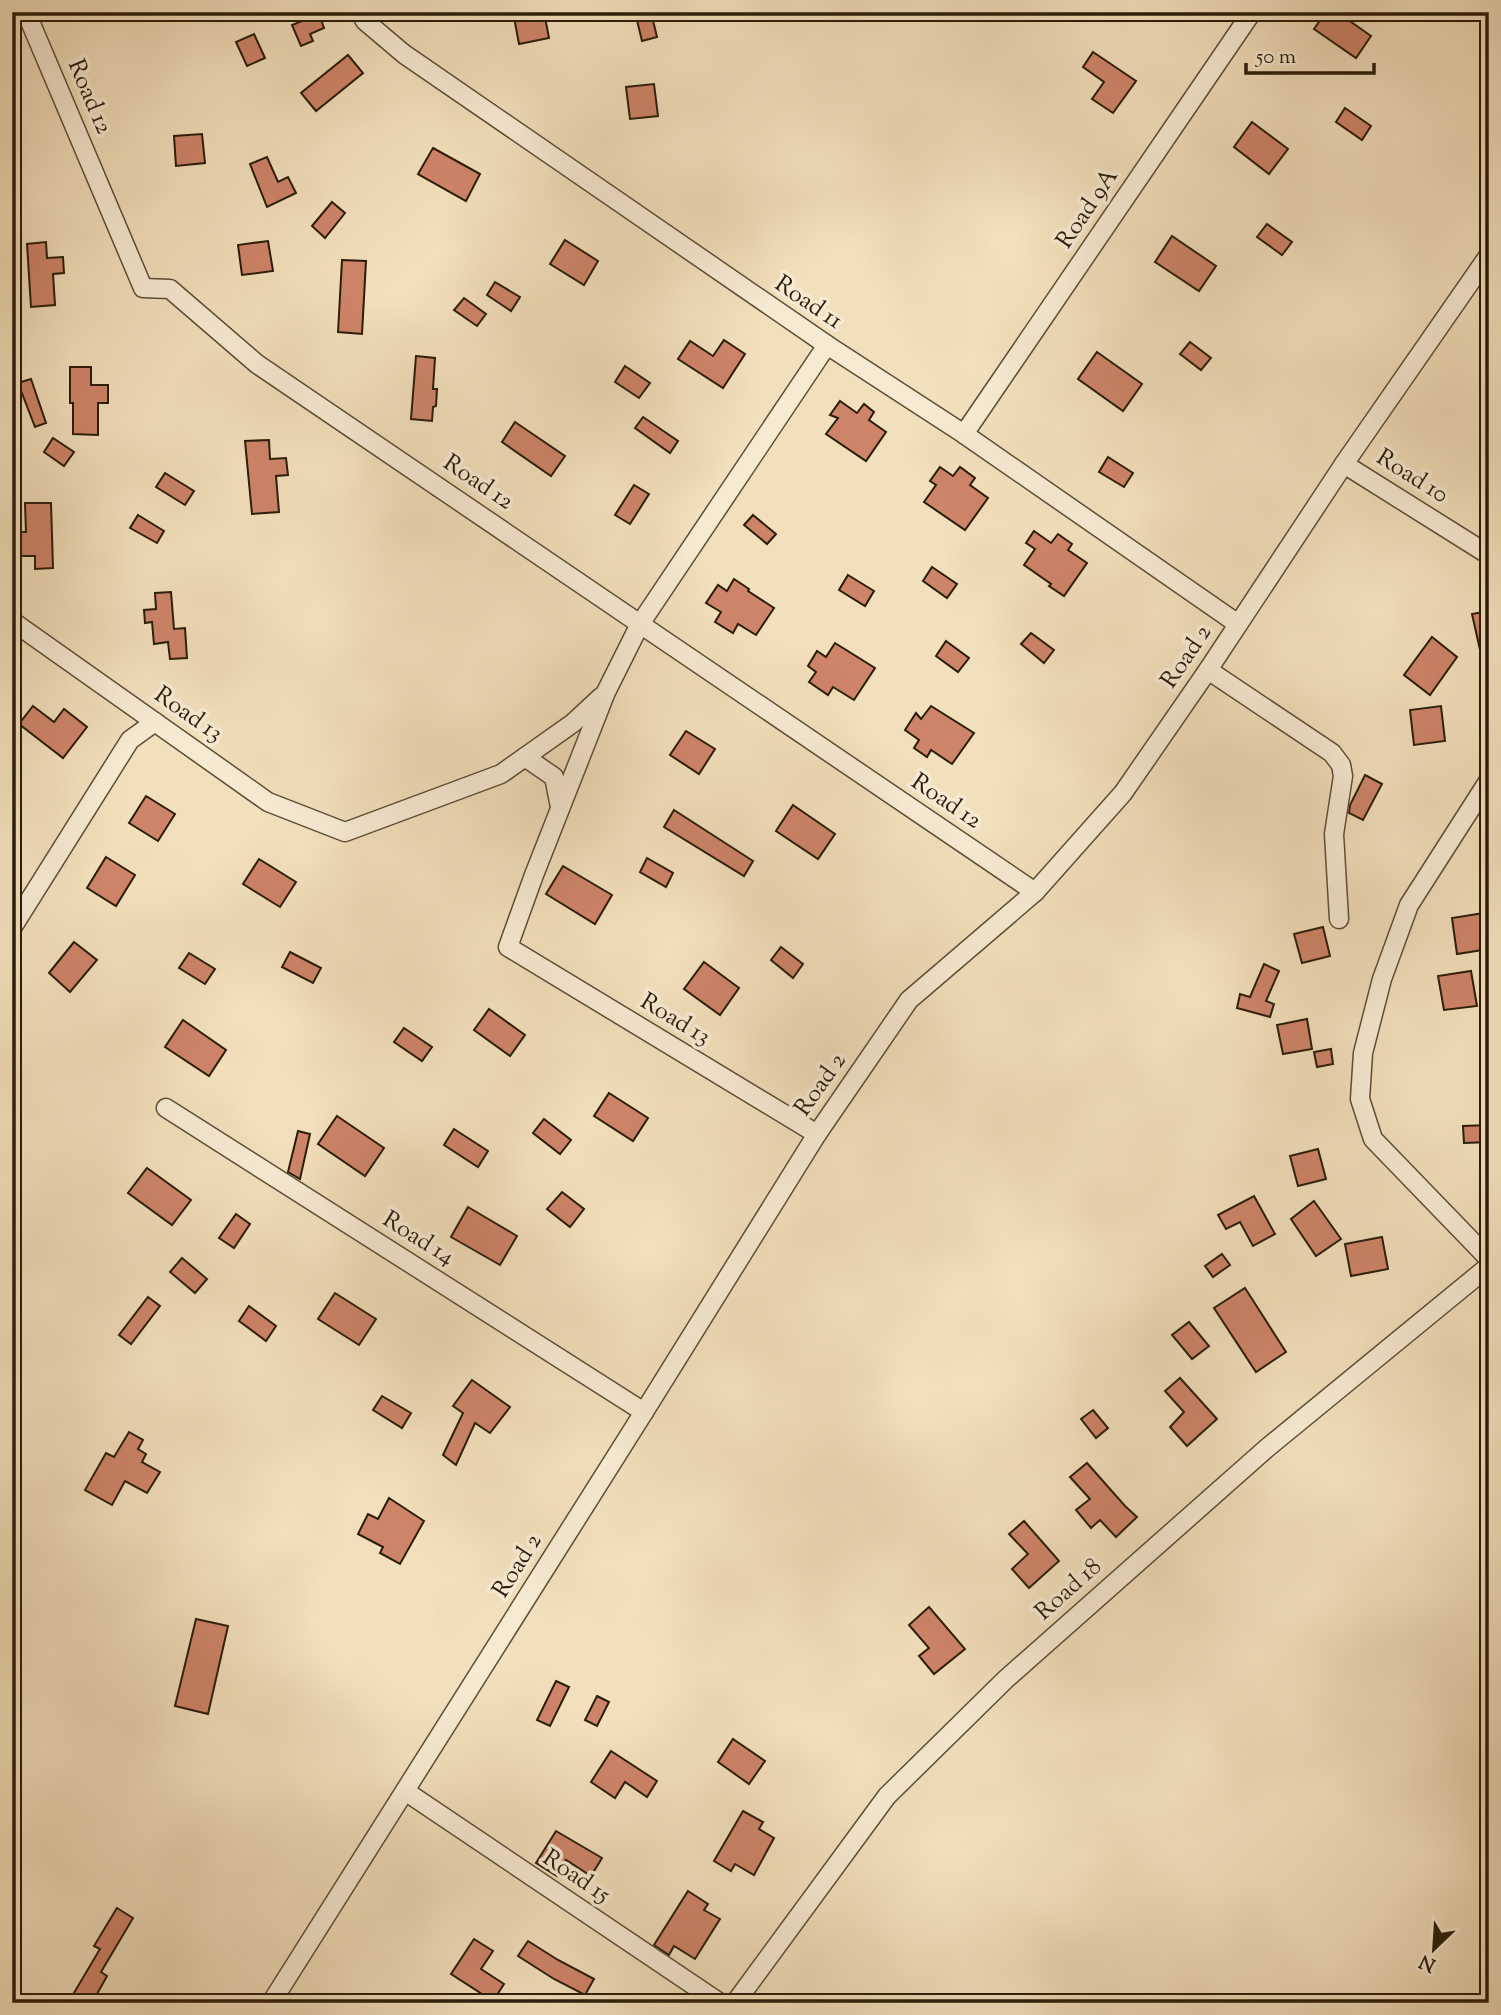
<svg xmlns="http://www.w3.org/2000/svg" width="1501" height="2015" viewBox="0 0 1501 2015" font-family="'Sorts Mill Goudy',serif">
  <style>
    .building { fill: #ce8469; stroke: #2a1c0a; stroke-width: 2 }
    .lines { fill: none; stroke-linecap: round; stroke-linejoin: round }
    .minor-casing { stroke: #5c4d36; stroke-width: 21 }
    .minor { stroke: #f7ead3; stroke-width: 18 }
    .labels { text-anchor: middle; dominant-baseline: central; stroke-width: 7; stroke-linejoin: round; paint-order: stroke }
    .street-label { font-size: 24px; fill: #2a1c0a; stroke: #f7ead3 }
  </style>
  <rect width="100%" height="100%" fill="#f2dfbb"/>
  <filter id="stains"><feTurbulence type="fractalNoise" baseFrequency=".00286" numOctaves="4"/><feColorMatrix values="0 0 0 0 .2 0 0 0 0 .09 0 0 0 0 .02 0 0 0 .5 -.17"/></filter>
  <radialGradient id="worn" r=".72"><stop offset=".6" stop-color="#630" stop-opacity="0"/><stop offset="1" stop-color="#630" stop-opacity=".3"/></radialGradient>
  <g class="building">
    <polygon points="513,12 544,12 549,38 519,44"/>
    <polygon points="635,12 651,12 657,37 642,41"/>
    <polygon points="1326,12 1337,12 1371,36 1356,58 1314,29"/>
    <polygon points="319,14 324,28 310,34 313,41 301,46 292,25"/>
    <polygon points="254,34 265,58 247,66 236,42"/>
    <polygon points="1093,52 1136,81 1113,113 1092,99 1104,82 1083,67"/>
    <polygon points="348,55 363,73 316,111 301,93"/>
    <polygon points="654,84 658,116 630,119 626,87"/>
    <polygon points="1345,108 1371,126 1362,140 1336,122"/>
    <polygon points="1252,122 1288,149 1269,174 1234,147"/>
    <polygon points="202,134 205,163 176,166 174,136"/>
    <polygon points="433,148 480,174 466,201 418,174"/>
    <polygon points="267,157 278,182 288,177 296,193 267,207 250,164"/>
    <polygon points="332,202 345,213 325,238 312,226"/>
    <polygon points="1267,224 1292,242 1282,255 1257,237"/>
    <polygon points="1172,236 1216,266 1199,291 1155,262"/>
    <polygon points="565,240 598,261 584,285 550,264"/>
    <polygon points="268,241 273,271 242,275 238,245"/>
    <polygon points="46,242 47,258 63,257 64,273 53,274 55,305 31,307 27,244"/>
    <polygon points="342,260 366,261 362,334 338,332"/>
    <polygon points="495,282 520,297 511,311 487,295"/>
    <polygon points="464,298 486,314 477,326 454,310"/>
    <polygon points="724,340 745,354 723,388 678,359 690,341 713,356"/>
    <polygon points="1190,342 1211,358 1201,370 1180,354"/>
    <polygon points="1097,352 1142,384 1123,411 1078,379"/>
    <polygon points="416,356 435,358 433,389 437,389 436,406 433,407 432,421 411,419"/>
    <polygon points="625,366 650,383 639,398 615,382"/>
    <polygon points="70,367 91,367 91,385 108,385 108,403 98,403 98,435 73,434 73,403 70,403"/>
    <polygon points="31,379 46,423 35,427 18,383"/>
    <polygon points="840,401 857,413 864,404 874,412 869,420 886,432 866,461 826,434 838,418 830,415"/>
    <polygon points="643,417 678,441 670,453 635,428"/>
    <polygon points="515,422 565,456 551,476 502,442"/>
    <polygon points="53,438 74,452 64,466 44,452"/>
    <polygon points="269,440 270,459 286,458 288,475 276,476 279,512 252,514 245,441"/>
    <polygon points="1108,457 1133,473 1124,487 1099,472"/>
    <polygon points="940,467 953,476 960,467 975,478 970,485 988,498 965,530 924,502 936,485 930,481"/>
    <polygon points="165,473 194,491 185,505 156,487"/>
    <polygon points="634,485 649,494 630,524 615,515"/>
    <polygon points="25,503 51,503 53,568 35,569 35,556 13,556 12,532 26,532"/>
    <polygon points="138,515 164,531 157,543 130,528"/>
    <polygon points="753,515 776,534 767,544 744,525"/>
    <polygon points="1034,531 1051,543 1058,534 1072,544 1068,550 1087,563 1064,596 1049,586 1051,584 1024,565 1035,549 1026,543"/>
    <polygon points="932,567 957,584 947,598 923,581"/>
    <polygon points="848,575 874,591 865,606 839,590"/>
    <polygon points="734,579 749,589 748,591 774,608 756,635 738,624 733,633 715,622 721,612 706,603 718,585 727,591"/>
    <polygon points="171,592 174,629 185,628 187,658 170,659 168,642 154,644 152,622 145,623 144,610 156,609 155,593"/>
    <polygon points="1489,611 1489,662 1483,663 1472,614"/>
    <polygon points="1031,633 1054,650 1044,663 1021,644"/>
    <polygon points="1432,637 1457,657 1430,695 1404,675"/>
    <polygon points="946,641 969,658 958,672 936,656"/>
    <polygon points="835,643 875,668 854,700 833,687 828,695 809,682 816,672 808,666 817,651 826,657"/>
    <polygon points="33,706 54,722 64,709 87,727 63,758 19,724"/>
    <polygon points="931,706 974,733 952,764 931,750 927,757 914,748 919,740 905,730 916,713 921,719"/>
    <polygon points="1441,706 1445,741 1414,745 1410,710"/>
    <polygon points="686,731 715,749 699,774 670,755"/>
    <polygon points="1365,775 1382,784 1363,820 1349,813 1350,805"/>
    <polygon points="146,796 175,814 158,841 129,823"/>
    <polygon points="793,805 835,834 818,859 776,831"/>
    <polygon points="674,810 753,861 744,876 664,827"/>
    <polygon points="106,857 135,875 116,906 87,888"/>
    <polygon points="647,858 673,873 666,887 640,872"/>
    <polygon points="259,859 296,882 280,907 243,884"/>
    <polygon points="563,866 612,895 595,924 546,894"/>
    <polygon points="1484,913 1489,949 1457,954 1452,918"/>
    <polygon points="1323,927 1330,956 1302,963 1294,934"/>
    <polygon points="74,942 97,960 70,992 49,973"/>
    <polygon points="781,947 803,964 793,978 771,960"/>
    <polygon points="290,952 321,968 313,983 282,967"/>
    <polygon points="189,953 215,969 205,984 179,968"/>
    <polygon points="704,962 739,988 720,1015 684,989"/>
    <polygon points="1264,964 1279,971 1266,1001 1274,1004 1270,1017 1237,1008 1240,994 1250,997"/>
    <polygon points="1471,971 1477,1006 1444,1010 1438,976"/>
    <polygon points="489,1009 525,1035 510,1056 474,1030"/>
    <polygon points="1307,1019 1312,1049 1283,1054 1277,1025"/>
    <polygon points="183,1020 226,1050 209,1076 165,1047"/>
    <polygon points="404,1028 432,1047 422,1061 394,1042"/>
    <polygon points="1331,1049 1333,1064 1317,1067 1314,1052"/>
    <polygon points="609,1093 648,1118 633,1141 594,1116"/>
    <polygon points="337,1116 384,1148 365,1176 318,1144"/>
    <polygon points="544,1119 571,1140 560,1154 533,1133"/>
    <polygon points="1489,1125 1489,1142 1464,1143 1463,1126"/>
    <polygon points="454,1129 488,1151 478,1167 444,1145"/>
    <polygon points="298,1131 310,1134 300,1179 288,1172"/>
    <polygon points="1318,1149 1326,1179 1298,1186 1290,1156"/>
    <polygon points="147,1168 191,1200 172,1225 128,1193"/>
    <polygon points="562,1192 584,1209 570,1227 547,1209"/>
    <polygon points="1254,1196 1275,1234 1253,1246 1240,1222 1226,1229 1218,1215"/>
    <polygon points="1314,1201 1341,1239 1316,1256 1291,1219"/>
    <polygon points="468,1207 517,1236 500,1265 451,1237"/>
    <polygon points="236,1214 250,1224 234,1248 219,1238"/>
    <polygon points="1382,1237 1388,1269 1351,1276 1345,1244"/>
    <polygon points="1222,1254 1230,1265 1213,1277 1205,1266"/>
    <polygon points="182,1258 207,1279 195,1293 170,1272"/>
    <polygon points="1245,1288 1286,1352 1256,1372 1214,1308"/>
    <polygon points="335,1293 376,1319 359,1345 318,1319"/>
    <polygon points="148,1297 160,1306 131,1344 119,1335"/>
    <polygon points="249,1306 276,1326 266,1341 239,1321"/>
    <polygon points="1189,1322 1209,1346 1192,1359 1172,1335"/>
    <polygon points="1180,1378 1217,1419 1187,1446 1170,1427 1184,1412 1165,1391"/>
    <polygon points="472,1380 510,1407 490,1433 475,1423 456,1465 443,1455 463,1413 453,1406"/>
    <polygon points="382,1396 411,1413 402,1428 373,1410"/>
    <polygon points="1093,1410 1108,1428 1096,1438 1081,1419"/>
    <polygon points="129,1432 143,1440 138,1449 146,1454 142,1462 160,1472 147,1493 125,1481 112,1505 85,1490 106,1453 114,1457"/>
    <polygon points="1087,1463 1125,1506 1137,1517 1116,1537 1100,1520 1091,1528 1076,1510 1090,1499 1070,1477"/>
    <polygon points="389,1498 424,1521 400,1564 380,1553 383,1547 358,1534 368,1514 378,1519"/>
    <polygon points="1024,1521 1059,1561 1029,1588 1012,1569 1028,1554 1009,1534"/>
    <polygon points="929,1607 965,1649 934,1674 919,1656 929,1648 909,1625"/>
    <polygon points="196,1619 228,1626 208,1714 175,1706"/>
    <polygon points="556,1681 569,1687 550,1726 537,1720"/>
    <polygon points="597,1696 609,1702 597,1726 585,1720"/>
    <polygon points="733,1739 765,1761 749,1784 718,1762"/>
    <polygon points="611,1751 657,1781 647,1797 625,1782 615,1798 591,1782"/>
    <polygon points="743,1811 763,1822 759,1829 774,1838 754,1875 735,1864 731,1871 714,1861"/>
    <polygon points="556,1831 602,1858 591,1876 566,1860 557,1876 536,1863"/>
    <polygon points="688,1891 708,1904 704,1910 720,1919 695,1959 674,1946 669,1955 654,1945"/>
    <polygon points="117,1908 133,1918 101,1972 107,1976 92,2003 68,2003 100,1949 94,1946"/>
    <polygon points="474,1939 493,1951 481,1969 504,1984 493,2001 451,1974"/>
    <polygon points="528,1941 558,1960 594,1979 585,1995 554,1979 518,1956"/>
  </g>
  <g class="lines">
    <g class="minor-casing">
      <g id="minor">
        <polyline points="26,12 143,288 170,289 257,364 1035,892"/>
        <polyline points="360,12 365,21 404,54 827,345 964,434 1238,624"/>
        <polyline points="964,434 1252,12"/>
        <polyline points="1344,464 1489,555"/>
        <polyline points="12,621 268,802 345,832 501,774 573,723 601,697"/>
        <polyline points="1208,670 1332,753 1341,765 1343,776 1334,834 1339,919"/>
        <polyline points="525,757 554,777 560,807"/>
        <polyline points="1489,780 1409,905 1382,979 1363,1053 1360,1099 1373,1139 1489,1259"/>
        <polyline points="12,928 130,740 155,722"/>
        <polyline points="166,1108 644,1412"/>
        <polyline points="817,1134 508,947 534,875 606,692 640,624 827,345"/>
        <polyline points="405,1791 720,2003"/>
        <polyline points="271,2003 644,1412 817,1134 909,1000 1035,892 1123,793 1208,670 1344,464 1489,255"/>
        <polyline points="735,2003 887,1796 1006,1679 1267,1448 1489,1266"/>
      </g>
    </g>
    <use href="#minor" class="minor"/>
  </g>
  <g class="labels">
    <g class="street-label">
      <text transform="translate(89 97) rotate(67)">Road 12</text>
      <text transform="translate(1088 209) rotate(-56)">Road 9A</text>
      <text transform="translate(808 303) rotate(34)">Road 11</text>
      <text transform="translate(1412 477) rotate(32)">Road 10</text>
      <text transform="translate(478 483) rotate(34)">Road 12</text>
      <text transform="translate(1187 657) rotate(-56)">Road 2</text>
      <text transform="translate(188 715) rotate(35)">Road 13</text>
      <text transform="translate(946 802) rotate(34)">Road 12</text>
      <text transform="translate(675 1020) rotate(31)">Road 13</text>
      <text transform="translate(821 1085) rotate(-55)">Road 2</text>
      <text transform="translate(418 1239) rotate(32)">Road 14</text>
      <text transform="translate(518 1566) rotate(-58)">Road 2</text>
      <text transform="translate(1069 1590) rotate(-42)">Road 18</text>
      <text transform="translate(576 1877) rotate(34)">Road 15</text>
    </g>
  </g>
  <rect width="1501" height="2015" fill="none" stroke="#f2dfbb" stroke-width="42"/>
  <rect x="14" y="14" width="1473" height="1987" fill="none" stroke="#2a1c0a" stroke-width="3.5"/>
  <rect x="21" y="21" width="1459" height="1973" fill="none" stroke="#2a1c0a" stroke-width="2"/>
  <g transform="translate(1434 1949) rotate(205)" stroke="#f7ead3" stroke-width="5" paint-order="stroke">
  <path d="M0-5L12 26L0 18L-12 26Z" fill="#2a1c0a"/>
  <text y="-10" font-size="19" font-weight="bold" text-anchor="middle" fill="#2a1c0a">N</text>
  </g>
  <path d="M1246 63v10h128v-10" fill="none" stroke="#2a1c0a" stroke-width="3.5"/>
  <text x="1256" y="63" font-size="21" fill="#2a1c0a" stroke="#f7ead3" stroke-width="5" paint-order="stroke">50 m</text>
  <rect width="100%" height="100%" filter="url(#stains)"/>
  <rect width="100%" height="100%" fill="url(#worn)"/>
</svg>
